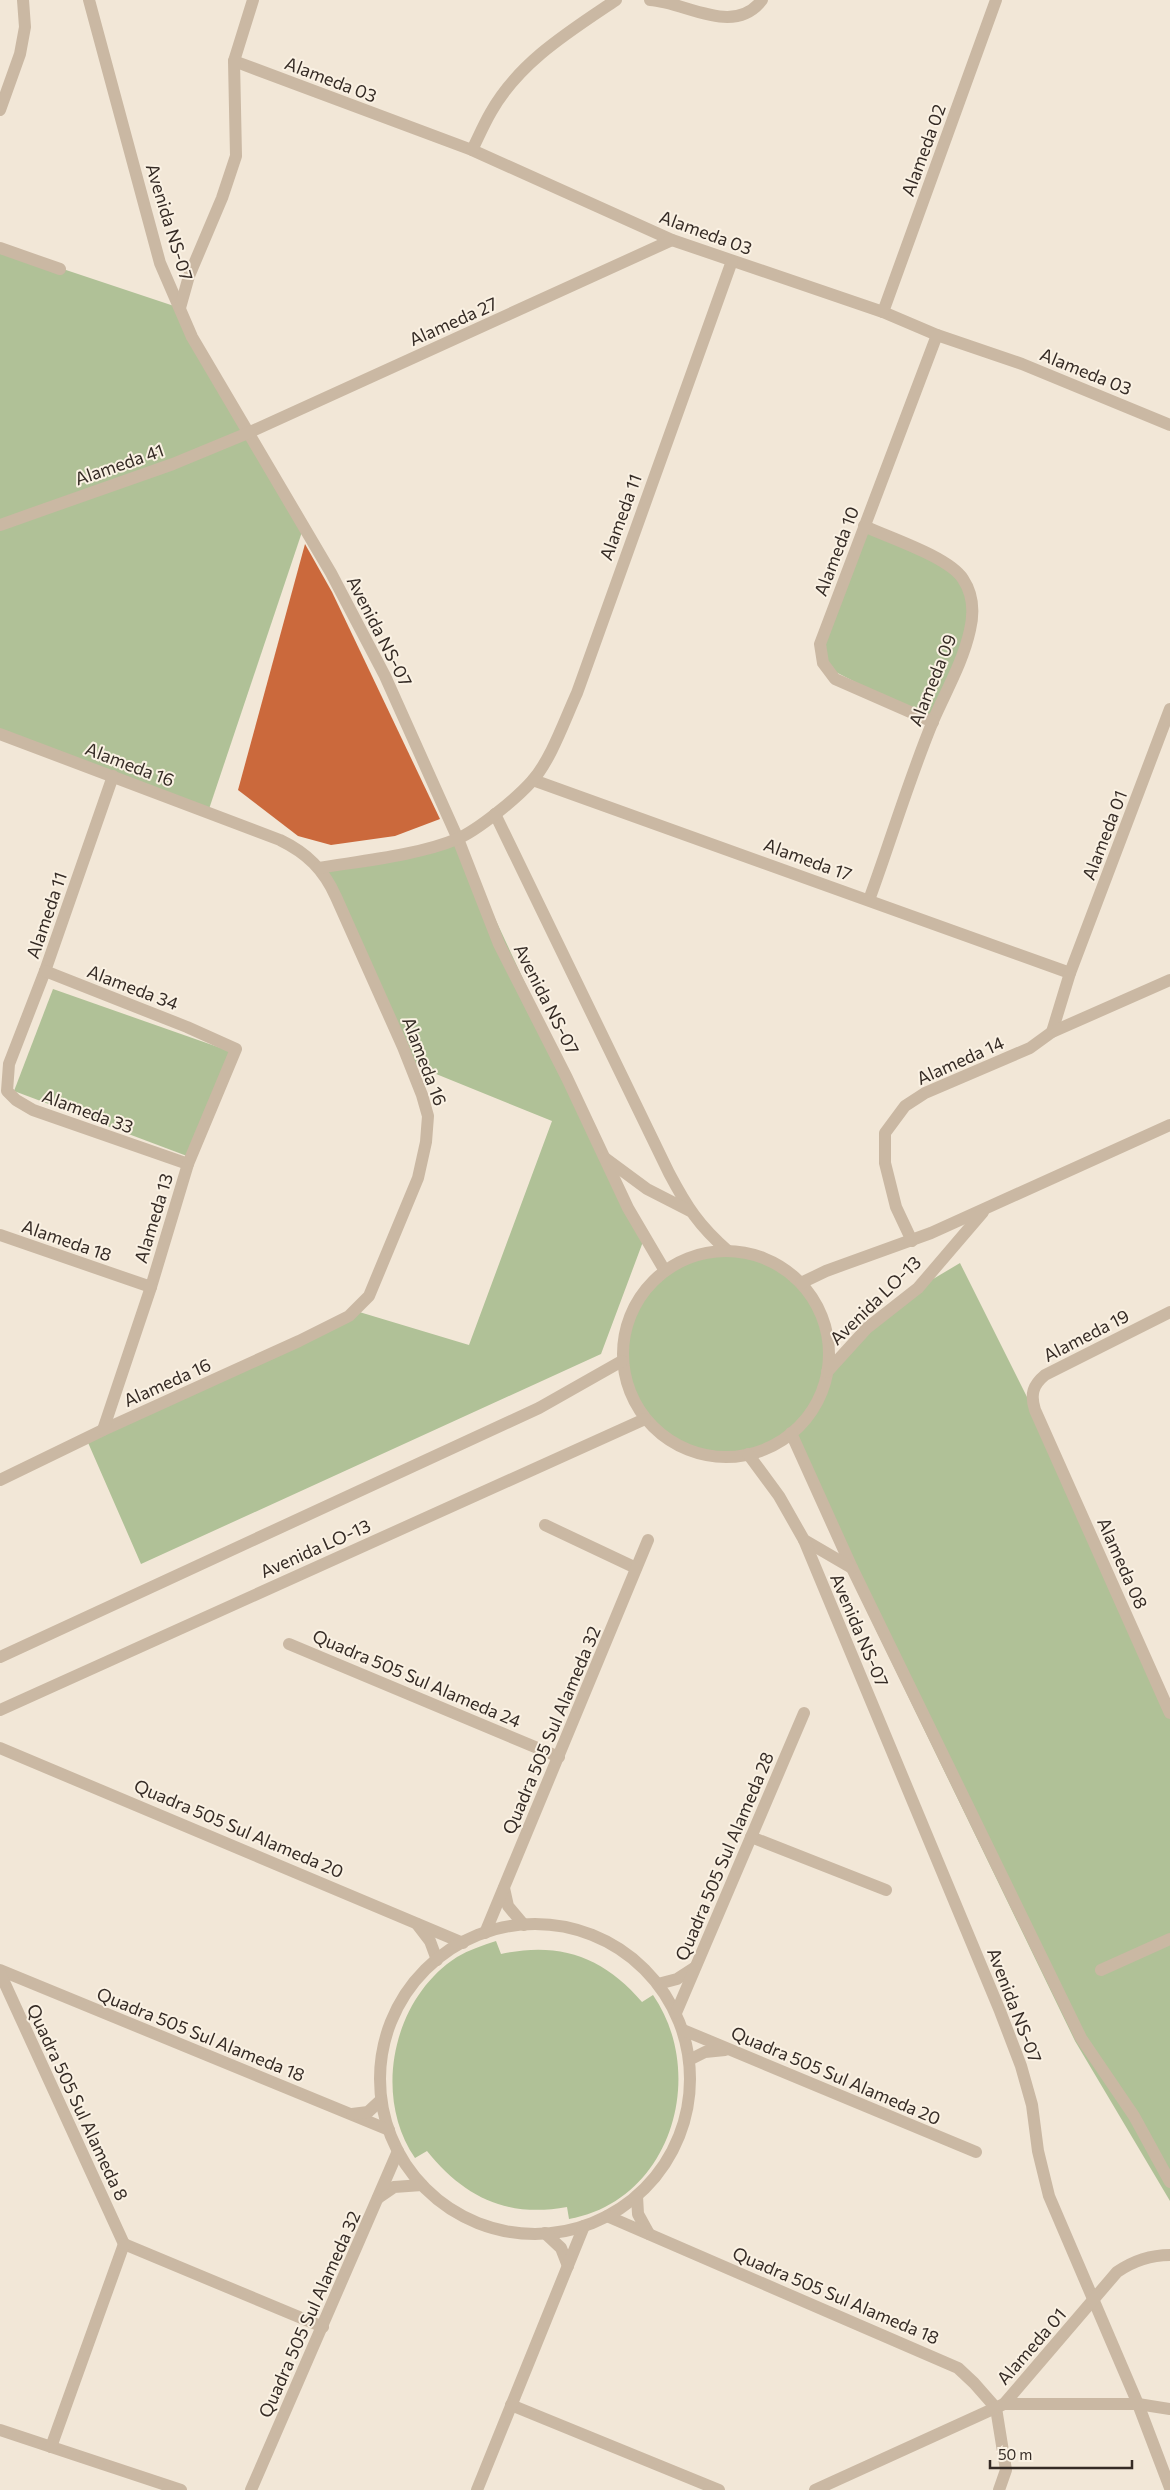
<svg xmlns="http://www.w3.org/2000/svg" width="1170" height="2490" viewBox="0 0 1170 2490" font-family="Commissioner,sans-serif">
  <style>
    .green { fill: #b0c197 }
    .building { fill: #cb693c }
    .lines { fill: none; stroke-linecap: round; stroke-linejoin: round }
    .minor { stroke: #cab8a3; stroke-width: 12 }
    .labels { text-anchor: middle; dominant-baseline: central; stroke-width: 4; stroke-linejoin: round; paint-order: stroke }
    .street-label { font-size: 18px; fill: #352b25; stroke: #faf1e3 }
  </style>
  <rect width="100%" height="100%" fill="#f2e7d7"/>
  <g class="green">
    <polygon points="0,248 180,308 304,526 208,812 0,734"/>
    <polygon points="864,526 945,562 966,586 973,613 933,722 826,667 824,629"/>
    <polygon points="458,839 644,1239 601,1354 141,1564 86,1438 356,1311 469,1345 552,1121 409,1063 319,868"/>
    <polygon points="53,989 235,1053 187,1156 14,1091"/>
    <path d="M 735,1252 L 773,1262 L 801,1283 L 826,1329 L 827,1371 L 918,1288 L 960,1263 L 1043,1429 L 1170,1709 L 1170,2201 L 1075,2041 L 847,1570 L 790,1433 C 757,1454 736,1461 698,1450 C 687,1447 675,1445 666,1438 C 609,1399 611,1314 664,1272 C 673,1264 693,1256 705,1253 C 714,1251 726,1252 735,1252 Z"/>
    <path d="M 496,1941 L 501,1954 C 559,1941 604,1957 642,2002 L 653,1995 C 708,2075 671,2201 569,2219 L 567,2207 C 507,2218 464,2197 427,2151 L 415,2158 C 372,2095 393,1998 457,1957 C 469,1950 483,1945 496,1941 Z"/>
  </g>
  <polygon class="building" points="305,544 332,592 440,819 395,836 331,845 298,836 238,790"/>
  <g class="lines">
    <g class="minor">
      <polyline points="89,0 160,263 192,337 331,573 385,676 458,839 499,944 567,1078 628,1208 665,1271"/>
      <path d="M 650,0 C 686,2 734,37 762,0"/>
      <polyline points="234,61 472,150 672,240 883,312 937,335 1022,364 1170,425"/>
      <polyline points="0,110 20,54 25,27 23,0"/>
      <path d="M 472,150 C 478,138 484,124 491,112 C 519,62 570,31 616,0"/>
      <polyline points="0,248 60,269"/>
      <polyline points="180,308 189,276 222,198 236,156 234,61 253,0"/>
      <polyline points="883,312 996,0"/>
      <polyline points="0,525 173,464 248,433 672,240"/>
      <path d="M 864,526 C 890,538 949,557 963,579 C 973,594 974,613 970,630 C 963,662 946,691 933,721 C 909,779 891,840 869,900"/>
      <polyline points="933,722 835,679 823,663 820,644 937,335"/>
      <path d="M 0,734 L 280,840 C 307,853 324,870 336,897 L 403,1047 L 422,1095 L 428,1116 L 426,1142 L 418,1178 L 369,1296 L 349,1316 L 299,1341 L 103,1430 L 0,1480"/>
      <polyline points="113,776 45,971 9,1064 7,1091 16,1100 33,1110 188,1164"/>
      <polyline points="533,780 1070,973"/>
      <path d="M 495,814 L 669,1173 C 687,1207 699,1226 728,1251"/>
      <path d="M 319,868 C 361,861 419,855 457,839 C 478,830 517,798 532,781 C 551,760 565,719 577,693 L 732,261"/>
      <polyline points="45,971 187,1027 236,1049 188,1164 151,1287 103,1430"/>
      <polyline points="1052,1032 1070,973 1170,709"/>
      <polyline points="605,1158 647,1189 690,1211"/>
      <polyline points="0,1235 151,1287"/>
      <polyline points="912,1241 896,1207 885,1163 885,1133 905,1106 925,1093 1030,1048 1052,1032 1170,980"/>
      <circle cx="726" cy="1354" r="103"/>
      <polyline points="801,1283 826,1271 931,1233 1170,1125"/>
      <path d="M 1170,1312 L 1045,1375 C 1033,1385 1030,1394 1035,1410 L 1170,1713"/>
      <polyline points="827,1372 867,1328 918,1288 983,1212"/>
      <polyline points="791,1433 852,1568 1081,2038 1134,2116 1170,2182"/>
      <polyline points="748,1454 779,1496 804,1540 852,1568"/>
      <polyline points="545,1525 636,1568"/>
      <polyline points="804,1540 1000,2011 1021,2066 1032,2105 1038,2151 1049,2196 1138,2404 1170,2488"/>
      <polyline points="289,1644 559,1757"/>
      <polyline points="0,1657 539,1408 622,1361"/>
      <polyline points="0,1710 645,1419"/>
      <polyline points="0,1748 463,1943"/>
      <polyline points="751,1837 886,1890"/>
      <polyline points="504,1888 508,1906 524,1925"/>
      <polyline points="417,1924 430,1941 437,1960"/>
      <circle cx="535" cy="2079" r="155"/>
      <polyline points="485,1933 648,1540"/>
      <polyline points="0,1970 389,2130"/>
      <polyline points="1101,1970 1170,1939"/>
      <polyline points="0,1973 124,2244"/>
      <polyline points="658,1984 677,1979 694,1968"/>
      <polyline points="676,2013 804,1713"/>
      <polyline points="683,2030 976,2152"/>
      <polyline points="689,2060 705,2052 725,2050"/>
      <polyline points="352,2114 368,2112 381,2100"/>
      <polyline points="637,2196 638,2214 649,2234"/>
      <polyline points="378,2198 394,2187 422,2185"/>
      <polyline points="607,2216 958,2368 974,2383 996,2408 1006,2470 999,2490"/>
      <polyline points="545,2233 561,2248 568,2266"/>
      <polyline points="124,2244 323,2327"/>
      <path d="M 1004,2404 L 1117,2272 C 1133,2261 1149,2255 1170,2255"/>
      <polyline points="511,2405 719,2490"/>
      <polyline points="0,2430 181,2490"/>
      <polyline points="51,2447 124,2244"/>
      <polyline points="251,2490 398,2151"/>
      <polyline points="477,2490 584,2226"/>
      <polyline points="815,2490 1004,2404 1138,2404 1170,2409"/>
    </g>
  </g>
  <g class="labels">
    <g class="street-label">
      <text transform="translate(331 79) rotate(21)">Alameda 03</text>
      <text transform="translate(923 150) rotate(-70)">Alameda 02</text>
      <text transform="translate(170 222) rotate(73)">Avenida NS-07</text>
      <text transform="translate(706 232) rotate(20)">Alameda 03</text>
      <text transform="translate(453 321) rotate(-24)">Alameda 27</text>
      <text transform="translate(1086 371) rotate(22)">Alameda 03</text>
      <text transform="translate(119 464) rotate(-19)">Alameda 41</text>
      <text transform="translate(620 517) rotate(-70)">Alameda 11</text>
      <text transform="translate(836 551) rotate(-69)">Alameda 10</text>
      <text transform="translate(380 631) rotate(63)">Avenida NS-07</text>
      <text transform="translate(932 680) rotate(-68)">Alameda 09</text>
      <text transform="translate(130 764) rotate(21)">Alameda 16</text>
      <text transform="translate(1104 835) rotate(-69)">Alameda 01</text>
      <text transform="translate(808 859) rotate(20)">Alameda 17</text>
      <text transform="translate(46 915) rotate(-71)">Alameda 11</text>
      <text transform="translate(133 987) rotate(21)">Alameda 34</text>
      <text transform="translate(547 999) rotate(63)">Avenida NS-07</text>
      <text transform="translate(960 1060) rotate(-24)">Alameda 14</text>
      <text transform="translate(425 1061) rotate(69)">Alameda 16</text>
      <text transform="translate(88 1111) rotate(20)">Alameda 33</text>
      <text transform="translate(153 1218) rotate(-73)">Alameda 13</text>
      <text transform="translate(67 1240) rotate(19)">Alameda 18</text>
      <text transform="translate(875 1300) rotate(-44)">Avenida LO-13</text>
      <text transform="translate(1086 1335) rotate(-27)">Alameda 19</text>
      <text transform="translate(167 1382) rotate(-24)">Alameda 16</text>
      <text transform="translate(315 1548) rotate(-24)">Avenida LO-13</text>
      <text transform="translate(1123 1563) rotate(66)">Alameda 08</text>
      <text transform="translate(860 1630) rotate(67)">Avenida NS-07</text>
      <text transform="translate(417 1678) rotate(23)">Quadra 505 Sul Alameda 24</text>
      <text transform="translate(551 1730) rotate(-67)">Quadra 505 Sul Alameda 32</text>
      <text transform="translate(239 1828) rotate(23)">Quadra 505 Sul Alameda 20</text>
      <text transform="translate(724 1856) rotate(-67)">Quadra 505 Sul Alameda 28</text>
      <text transform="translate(1015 2005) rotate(69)">Avenida NS-07</text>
      <text transform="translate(201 2034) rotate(22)">Quadra 505 Sul Alameda 18</text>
      <text transform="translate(836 2075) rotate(23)">Quadra 505 Sul Alameda 20</text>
      <text transform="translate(78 2102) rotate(65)">Quadra 505 Sul Alameda 8</text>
      <text transform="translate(836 2295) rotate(23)">Quadra 505 Sul Alameda 18</text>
      <text transform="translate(309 2314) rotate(-66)">Quadra 505 Sul Alameda 32</text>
      <text transform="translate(1031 2346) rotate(-49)">Alameda 01</text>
    </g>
  </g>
  <path d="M990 2460v8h142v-8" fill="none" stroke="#352b25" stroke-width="2.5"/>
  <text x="998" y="2460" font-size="15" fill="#352b25" stroke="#faf1e3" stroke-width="4" paint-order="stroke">50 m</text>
</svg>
